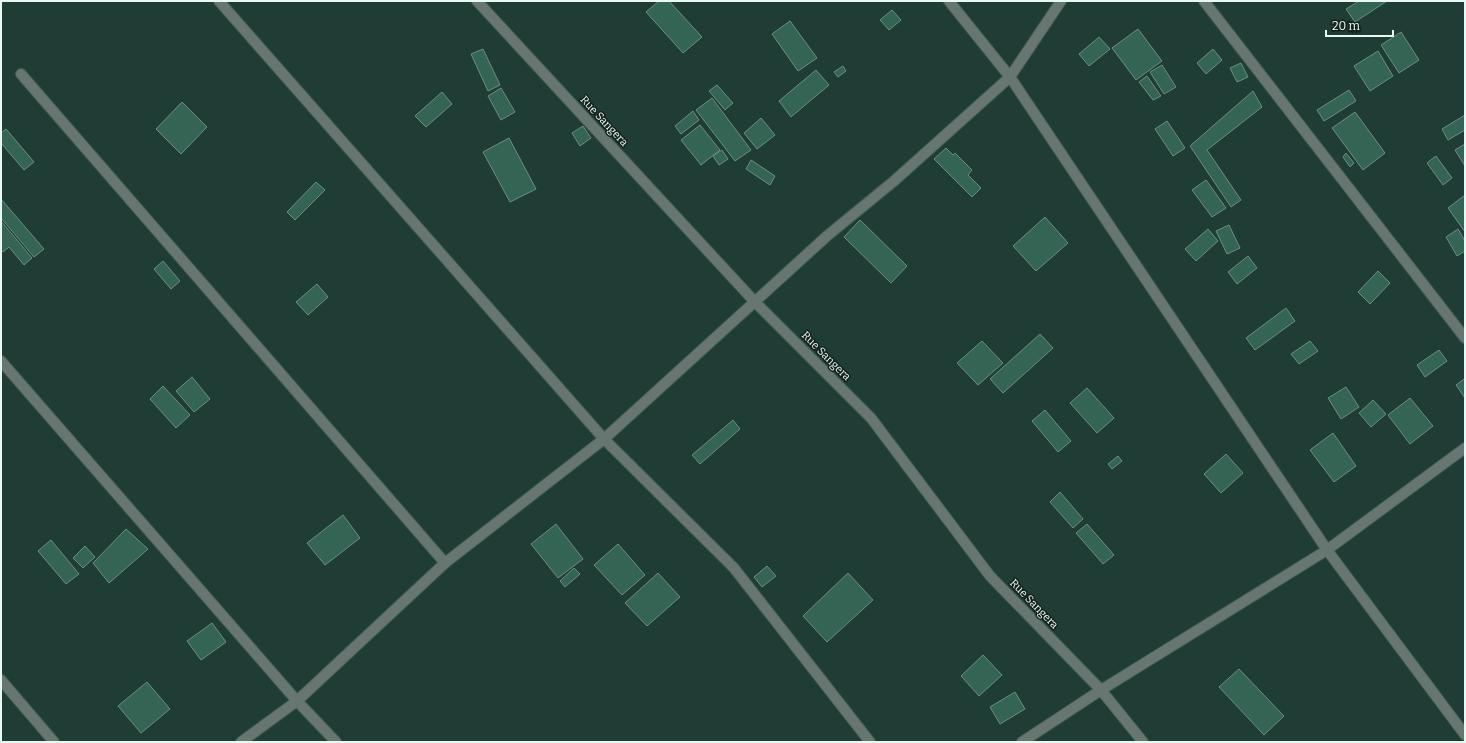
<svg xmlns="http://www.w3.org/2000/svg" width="1466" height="743" viewBox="0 0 1466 743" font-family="Bitter,serif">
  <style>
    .building { fill: #336454; stroke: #6d8d82 }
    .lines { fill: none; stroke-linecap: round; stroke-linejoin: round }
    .street-casing { stroke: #3f5b52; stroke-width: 12 }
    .street { stroke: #687671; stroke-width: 10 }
    .labels { text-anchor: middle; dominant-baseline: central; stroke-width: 3; stroke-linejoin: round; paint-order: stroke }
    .street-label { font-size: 11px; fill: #e8f9f2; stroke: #14211d }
  </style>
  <rect width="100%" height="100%" fill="#1f3d34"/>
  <g class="building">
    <polygon points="659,1 669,1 702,37 683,53 646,12"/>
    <polygon points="1359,1 1387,1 1355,22 1346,9"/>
    <polygon points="892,10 901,20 889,30 880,20"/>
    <polygon points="790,21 817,58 798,71 772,34"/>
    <polygon points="1138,29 1162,61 1136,80 1112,48"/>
    <polygon points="1401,32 1419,60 1399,73 1381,45"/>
    <polygon points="1099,37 1110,49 1089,66 1079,54"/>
    <polygon points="483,49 500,85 488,91 471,54"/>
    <polygon points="1213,49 1222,60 1206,74 1197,63"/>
    <polygon points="1378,51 1393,76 1370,91 1354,66"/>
    <polygon points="1241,63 1248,77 1237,82 1230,68"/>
    <polygon points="1162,65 1176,87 1164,94 1150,72"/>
    <polygon points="843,66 846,71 838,77 834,72"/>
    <polygon points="816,70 829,85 791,117 779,101"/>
    <polygon points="1147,76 1161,96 1153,100 1139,82"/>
    <polygon points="717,85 733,103 725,110 709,91"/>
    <polygon points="501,88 515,112 501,120 488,96"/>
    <polygon points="1349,90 1356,101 1324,121 1317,110"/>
    <polygon points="1253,91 1262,107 1207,150 1241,200 1231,207 1190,146"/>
    <polygon points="442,92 452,104 426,127 415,116"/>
    <polygon points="712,98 751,150 735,161 696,110"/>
    <polygon points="182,102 207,127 181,154 156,129"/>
    <polygon points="693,111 699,120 681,134 675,126"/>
    <polygon points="1355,112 1385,153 1363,170 1332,128"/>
    <polygon points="1465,115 1465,130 1448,140 1442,129"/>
    <polygon points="761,118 775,135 757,149 744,133"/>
    <polygon points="1167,121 1185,148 1173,156 1155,129"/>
    <polygon points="700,125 720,150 701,165 681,140"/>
    <polygon points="583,126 591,138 580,146 572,133"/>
    <polygon points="6,129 34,162 24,170 1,143 1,133"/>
    <polygon points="509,138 536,189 510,202 483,152"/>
    <polygon points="1465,144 1465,166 1455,150"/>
    <polygon points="946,148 953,155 955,153 972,170 968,175 981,188 972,197 934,159"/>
    <polygon points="722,150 728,159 719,165 713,156"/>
    <polygon points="1346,153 1354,163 1350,167 1343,157"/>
    <polygon points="1436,156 1452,178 1443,185 1427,163"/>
    <polygon points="751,160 775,176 770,185 746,169"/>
    <polygon points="1206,180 1226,208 1212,217 1192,190"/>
    <polygon points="316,182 325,190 295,220 287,212"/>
    <polygon points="1465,195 1465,232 1448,208"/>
    <polygon points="1,199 44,249 34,257 1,218"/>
    <polygon points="1045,217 1068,243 1036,271 1013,246"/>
    <polygon points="860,220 907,266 891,283 844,237"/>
    <polygon points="1,221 32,258 24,265 9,247 3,252 1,250"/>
    <polygon points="1229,225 1240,248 1227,254 1216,231"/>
    <polygon points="1208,229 1218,241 1196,261 1185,249"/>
    <polygon points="1458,229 1465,241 1465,251 1457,256 1446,237"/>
    <polygon points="1248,256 1257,268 1237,284 1228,272"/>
    <polygon points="163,261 180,281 171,289 154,269"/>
    <polygon points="1378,271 1390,283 1370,304 1358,292"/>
    <polygon points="317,284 328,297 308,315 296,302"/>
    <polygon points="1286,308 1295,321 1255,350 1246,338"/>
    <polygon points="1040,334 1053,348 1003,393 990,379"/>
    <polygon points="982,341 1003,363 978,385 957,363"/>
    <polygon points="1310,341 1318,351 1299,364 1291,354"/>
    <polygon points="1439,350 1447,361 1425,377 1417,365"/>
    <polygon points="192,377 210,399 194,412 176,391"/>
    <polygon points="1464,379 1465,380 1465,398 1456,385"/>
    <polygon points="163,386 190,415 176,428 150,399"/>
    <polygon points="1346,387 1359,407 1341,419 1328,398"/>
    <polygon points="1087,388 1114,418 1097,433 1070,403"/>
    <polygon points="1410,398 1433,426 1410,444 1388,415"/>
    <polygon points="1373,400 1386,414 1371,427 1359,413"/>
    <polygon points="1045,410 1071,441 1058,452 1032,421"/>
    <polygon points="733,420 740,429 700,464 692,455"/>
    <polygon points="1333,433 1356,466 1334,482 1310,450"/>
    <polygon points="1226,454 1243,473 1221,493 1204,474"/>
    <polygon points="1118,456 1122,461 1112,469 1108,464"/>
    <polygon points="1060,492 1083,519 1073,528 1050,502"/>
    <polygon points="343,515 360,538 325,565 307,543"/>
    <polygon points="556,524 583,559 558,578 531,544"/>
    <polygon points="1087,524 1114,555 1103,564 1076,533"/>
    <polygon points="126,529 148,549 109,583 93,563"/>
    <polygon points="51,540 79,574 66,584 38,551"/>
    <polygon points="618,544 645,575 622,595 594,565"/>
    <polygon points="85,546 95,557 83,568 73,558"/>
    <polygon points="767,566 776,576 762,587 754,577"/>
    <polygon points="574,568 580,574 565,587 560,581"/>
    <polygon points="658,573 680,597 647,626 625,603"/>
    <polygon points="848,573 873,600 827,642 803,616"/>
    <polygon points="212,623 226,642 201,660 187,641"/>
    <polygon points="983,655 1002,675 979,696 961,676"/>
    <polygon points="1239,669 1284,716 1264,735 1219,687"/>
    <polygon points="147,682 170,709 141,733 118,706"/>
    <polygon points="1015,692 1025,709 1000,724 990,707"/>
  </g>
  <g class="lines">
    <g class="street-casing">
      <g id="street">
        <polyline points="219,1 604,439 734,568 870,742"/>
        <polyline points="477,1 754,301 871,418 990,576 1101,690 1143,742"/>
        <polyline points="949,1 1010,77 1327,550 1465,735"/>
        <polyline points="1204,1 1465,338"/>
        <polyline points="21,74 445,563"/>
        <polyline points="1,361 297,701 336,742"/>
        <polyline points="1,680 54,742"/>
        <polyline points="241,742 297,701 445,563 604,439 827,236 894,181 1010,77 1061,1"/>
        <polyline points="1022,742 1101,690 1327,550 1465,448"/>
      </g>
    </g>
    <use href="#street" class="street"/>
  </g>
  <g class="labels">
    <g class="street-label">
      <text transform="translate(604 121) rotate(47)">Rue Sangera</text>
      <text transform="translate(826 356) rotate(45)">Rue Sangera</text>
      <text transform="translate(1034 604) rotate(46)">Rue Sangera</text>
    </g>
  </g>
  <rect width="1466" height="743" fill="none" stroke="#e8f9f2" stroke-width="4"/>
  <path d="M1326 30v6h67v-6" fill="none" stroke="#e8f9f2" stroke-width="2"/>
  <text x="1332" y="30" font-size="12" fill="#e8f9f2" stroke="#14211d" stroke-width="3" paint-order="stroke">20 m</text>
</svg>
